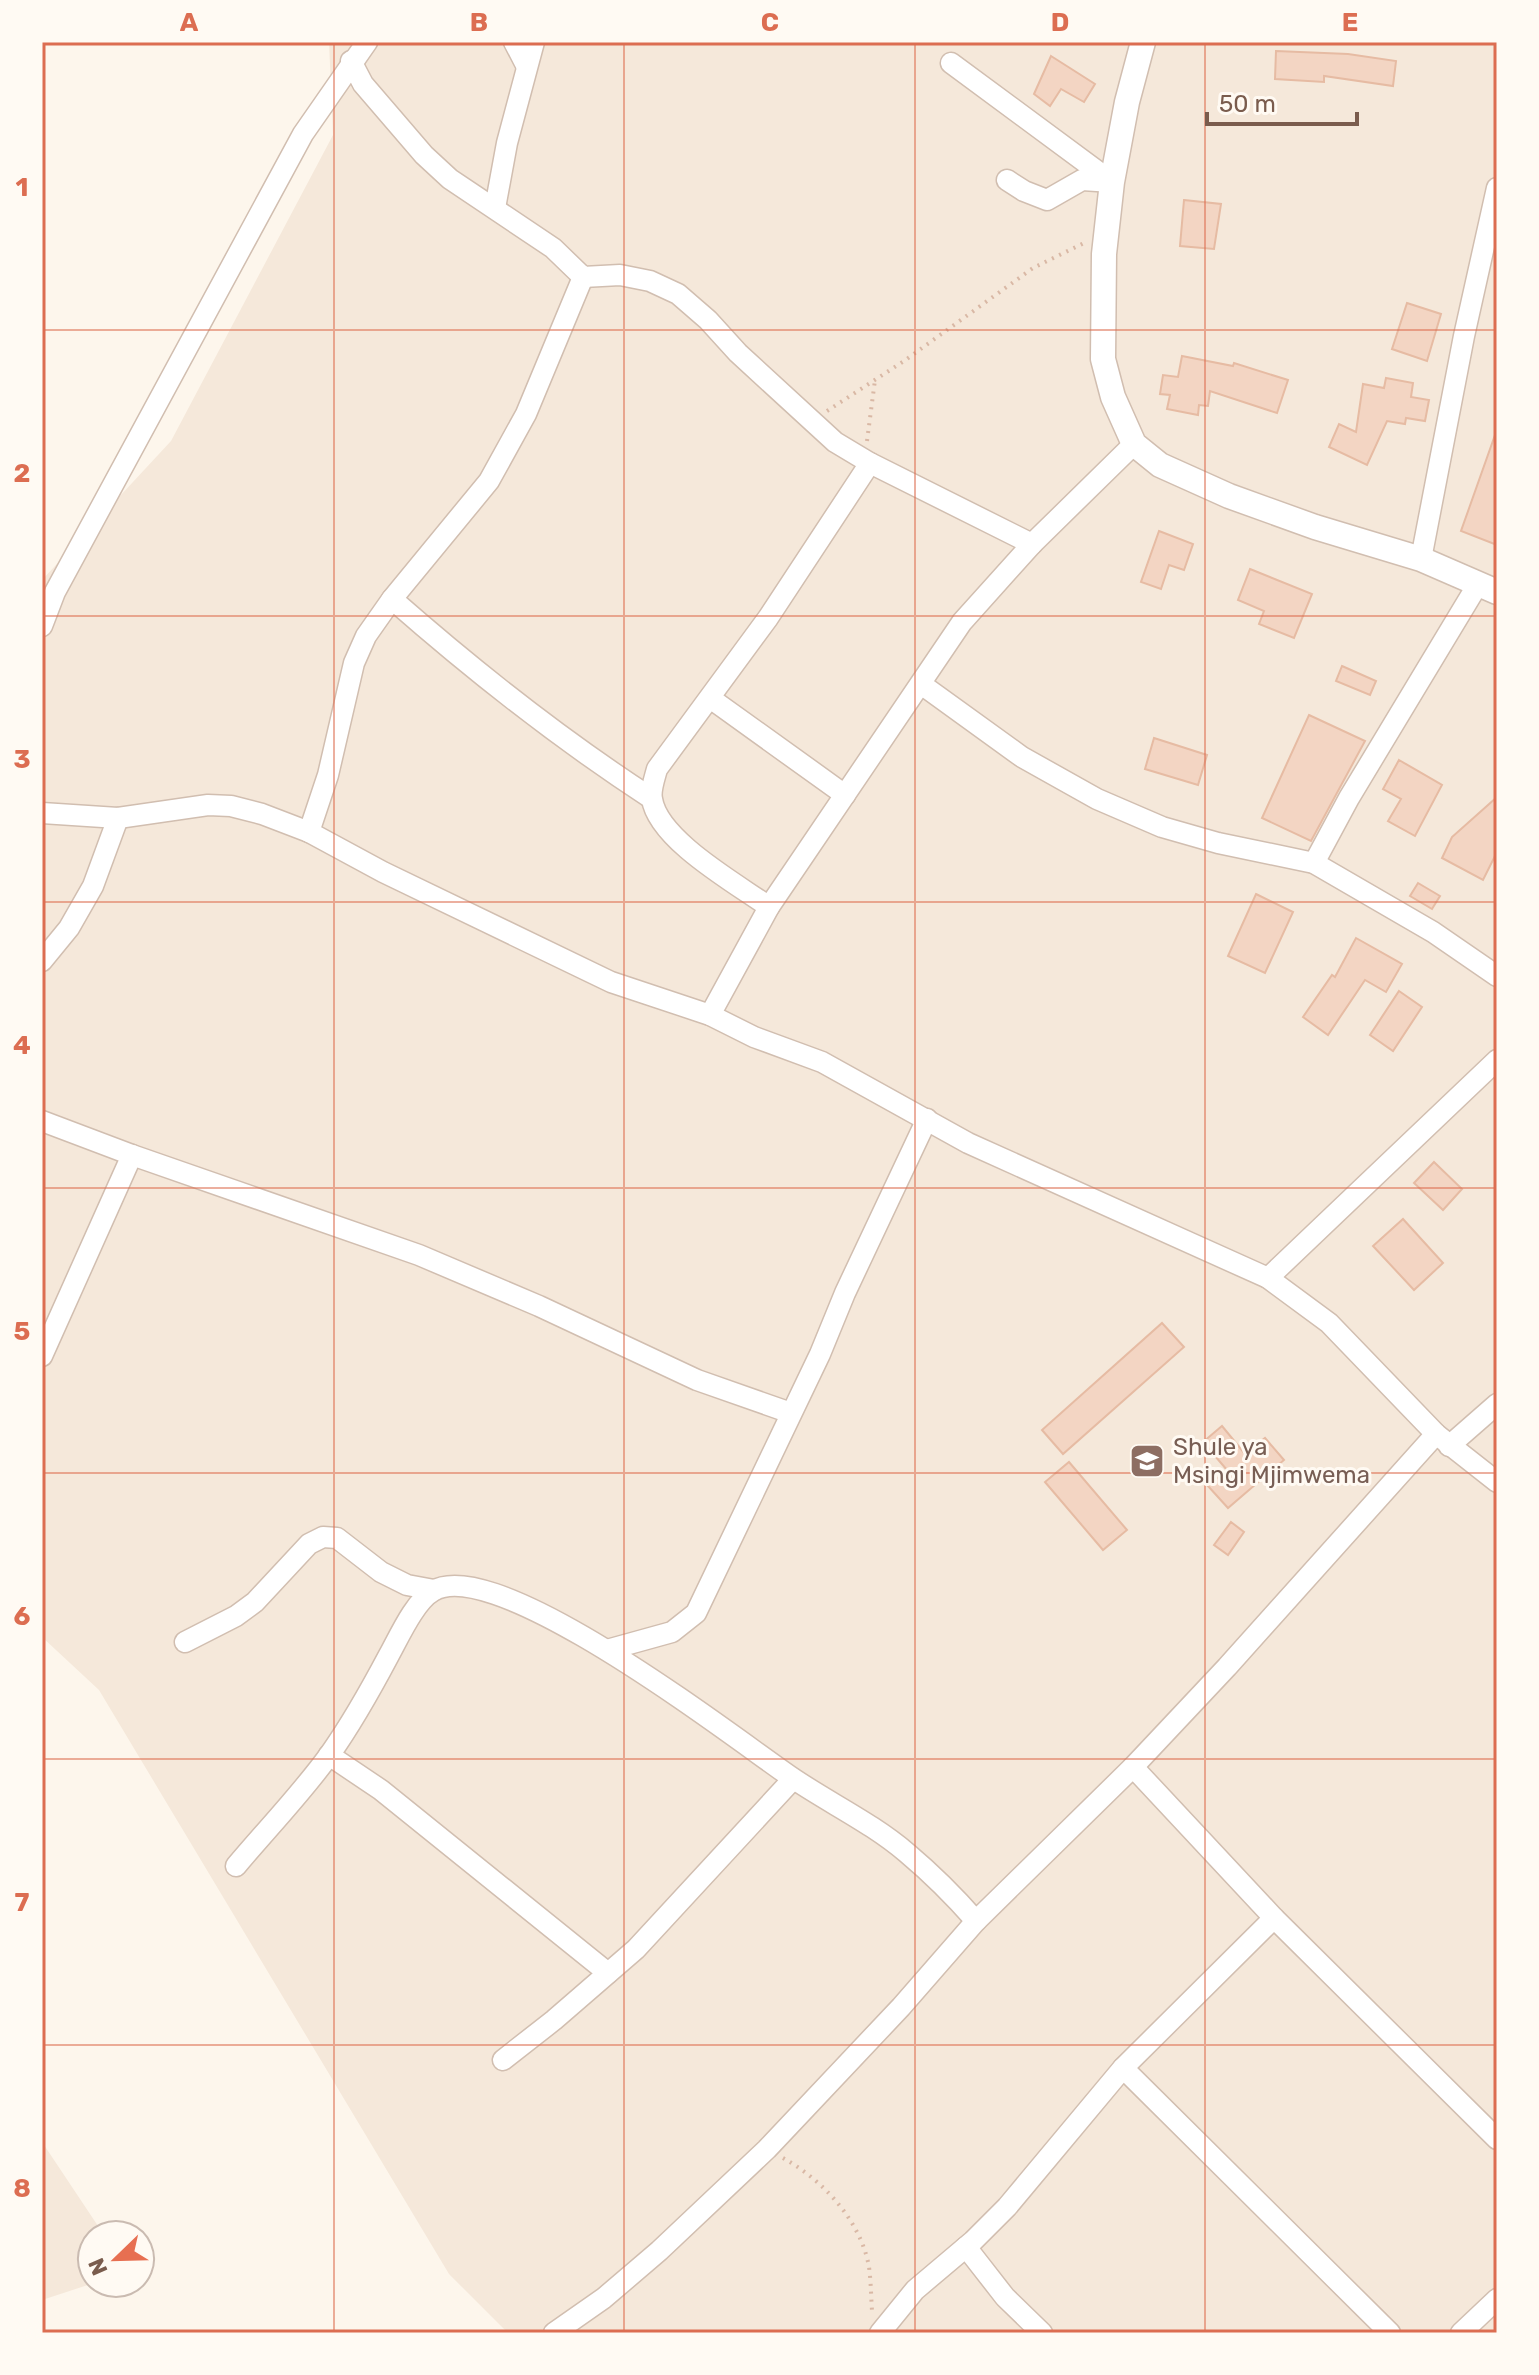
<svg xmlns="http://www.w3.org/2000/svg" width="1539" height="2375" viewBox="0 0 1539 2375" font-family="Rubik,sans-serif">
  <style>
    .residential { fill: #f5e8da }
    .building { fill: #f3d5c3; stroke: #e6bba3; stroke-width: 2 }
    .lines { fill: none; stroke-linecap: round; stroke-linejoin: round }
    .minor-casing { stroke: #d1beb0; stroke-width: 23 }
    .tertiary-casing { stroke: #d1beb0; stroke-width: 27 }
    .path { stroke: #d9b8a5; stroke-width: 4; stroke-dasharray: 2 6; stroke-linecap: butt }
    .minor { stroke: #fff; stroke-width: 20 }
    .tertiary { stroke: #fff; stroke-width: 24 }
    .grid { fill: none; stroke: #dc6d51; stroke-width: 2; stroke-opacity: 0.55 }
    .labels { text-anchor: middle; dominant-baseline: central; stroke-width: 6; stroke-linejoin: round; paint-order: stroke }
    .education-label { font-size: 24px; fill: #785e54; stroke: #fffaf3; text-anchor: start }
    .neatline { fill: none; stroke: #dc6d51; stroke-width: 3 }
    .grid-label { font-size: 26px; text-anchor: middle; font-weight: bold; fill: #dc6d51 }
  </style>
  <rect width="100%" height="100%" fill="#fdf6ec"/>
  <g class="residential">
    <polygon points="329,42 1497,42 1497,2333 508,2333 449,2274 99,1690 42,1637 42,580 171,441 333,135"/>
    <polygon points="42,2142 104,2235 92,2235 94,2283 42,2300"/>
  </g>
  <g class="building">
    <polygon points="1276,51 1348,54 1396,61 1393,86 1324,76 1324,82 1275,79"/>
    <polygon points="1051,56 1095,84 1084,102 1061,89 1050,106 1034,94"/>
    <polygon points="1184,200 1221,204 1214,249 1180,246"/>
    <polygon points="1407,303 1441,314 1427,361 1392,349"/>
    <polygon points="1182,356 1233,366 1234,363 1288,380 1277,413 1210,391 1208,406 1199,405 1198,415 1167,409 1170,395 1160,394 1163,375 1178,377"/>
    <polygon points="1386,378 1413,383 1411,397 1429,400 1425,421 1406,418 1405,424 1387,421 1367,465 1329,447 1339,424 1356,432 1363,384 1384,388"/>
    <polygon points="1495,435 1497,435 1497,545 1461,531"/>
    <polygon points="1159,531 1193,544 1184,570 1169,565 1161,589 1141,582"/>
    <polygon points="1250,569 1312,594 1294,638 1259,624 1264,611 1238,600"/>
    <polygon points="1342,666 1376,681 1370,695 1336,681"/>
    <polygon points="1309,715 1365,741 1311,841 1262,818"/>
    <polygon points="1154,738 1207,755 1198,785 1145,769"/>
    <polygon points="1399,760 1442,785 1415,836 1388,821 1401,799 1383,789"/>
    <polygon points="1497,797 1497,852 1483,880 1442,858 1452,837"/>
    <polygon points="1418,883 1440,896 1432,909 1410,896"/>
    <polygon points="1256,894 1293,912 1265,973 1228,956"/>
    <polygon points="1356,938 1402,964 1386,992 1365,980 1328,1035 1303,1017 1332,975 1335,977"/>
    <polygon points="1399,991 1422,1007 1393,1051 1370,1035"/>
    <polygon points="1434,1162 1462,1189 1443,1210 1414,1183"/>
    <polygon points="1403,1219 1443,1263 1414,1290 1373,1246"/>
    <polygon points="1162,1323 1184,1347 1063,1454 1042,1430"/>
    <polygon points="1222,1426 1245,1454 1265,1438 1284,1460 1228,1508 1208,1486 1227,1470 1203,1442"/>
    <polygon points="1069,1462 1127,1530 1103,1550 1045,1482"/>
    <polygon points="1231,1522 1244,1532 1228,1555 1214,1545"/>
  </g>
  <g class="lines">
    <g class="minor-casing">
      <g id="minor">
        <polyline points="514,42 526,65"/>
        <polyline points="351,61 363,84 424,155 450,179 553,248 583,277 620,275 650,281 678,294 708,320 738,353 835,442 870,463 1032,544"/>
        <polyline points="951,63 1112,182"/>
        <polyline points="1007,180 1024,191 1047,200 1082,180 1112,182"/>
        <polyline points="495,208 507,143 534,42"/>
        <polyline points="1421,559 1464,336 1497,188"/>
        <path d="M 392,599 C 474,671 560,739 651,798"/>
        <polyline points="42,626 55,592 303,134 367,42"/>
        <polyline points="921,684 1022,757 1097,799 1162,827 1218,843 1314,863 1433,932 1497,976"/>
        <polyline points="710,698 845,795"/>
        <polyline points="42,813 118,818 208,805 231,806 262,814 309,832 383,872 611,982 710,1015 754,1037 822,1062 968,1143 1268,1278 1329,1323 1436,1434 1497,1482"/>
        <polyline points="309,832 328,775 354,663 366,636 392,599 489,481 526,414 583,277"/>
        <polyline points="1314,863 1349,798 1478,584"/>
        <path d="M 769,907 C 737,884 658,840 652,799 C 650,790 655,777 657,769 L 768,618 L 870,463"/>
        <polyline points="42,961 69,928 93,886 118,818"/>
        <polyline points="710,1015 769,907 962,622 1032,544 1134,444"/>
        <polyline points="42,1121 132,1155 419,1255 539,1306 697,1380 791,1413"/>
        <polyline points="1268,1278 1497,1060"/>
        <polyline points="42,1356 132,1155"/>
        <polyline points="1449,1446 1497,1404"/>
        <polyline points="185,1642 236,1616 255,1602 309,1544 323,1537 337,1538 381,1572 407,1585 434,1590"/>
        <polyline points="607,1650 672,1632 696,1613 820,1354 845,1293 927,1119"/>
        <polyline points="329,1755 381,1790 608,1973"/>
        <polyline points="1133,1767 1274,1918 1497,2139"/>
        <path d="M 236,1866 C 267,1829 302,1793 330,1754 C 352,1723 371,1689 389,1655 C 399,1637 415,1601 433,1591 C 496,1553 734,1738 791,1777 C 829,1803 872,1823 907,1853 C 932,1874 955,1897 976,1921"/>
        <polyline points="503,2060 554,2020 636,1949 793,1779"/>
        <polyline points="1123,2068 1390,2333"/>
        <polyline points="966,2247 1005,2297 1042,2333"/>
        <polyline points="554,2333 604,2298 659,2251 767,2149 901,2007 976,1921 1133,1767 1227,1667 1436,1434"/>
        <polyline points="880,2333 915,2290 973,2241 1007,2207 1123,2068 1274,1918"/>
        <polyline points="1461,2333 1497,2299"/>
      </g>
    </g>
    <g class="tertiary-casing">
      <polyline id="tertiary" points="1143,42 1127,102 1112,182 1104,254 1103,359 1113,397 1134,444 1160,465 1229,496 1315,527 1421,559 1497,592"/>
    </g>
    <g class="path">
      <polyline points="827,411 904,361 1033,268 1084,243"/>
      <polyline points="867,441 875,380"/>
      <path d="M 783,2158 C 823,2180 861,2221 869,2267 C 871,2282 871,2296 872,2311"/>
    </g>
    <use href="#minor" class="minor"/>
    <use href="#tertiary" class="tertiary"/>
  </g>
  <path class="grid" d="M 334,42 L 334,2333M 624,42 L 624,2333M 915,42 L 915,2333M 1205,42 L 1205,2333M 42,330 L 1497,330M 42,616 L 1497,616M 42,902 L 1497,902M 42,1188 L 1497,1188M 42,1473 L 1497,1473M 42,1759 L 1497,1759M 42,2045 L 1497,2045"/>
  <defs>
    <g id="school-square" transform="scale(1.8)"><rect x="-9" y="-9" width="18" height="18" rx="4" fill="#8d6e63" stroke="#fffaf3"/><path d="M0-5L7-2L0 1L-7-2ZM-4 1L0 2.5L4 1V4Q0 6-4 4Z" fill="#fff"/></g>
  </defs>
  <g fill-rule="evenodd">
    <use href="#school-square" x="1147" y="1461"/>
  </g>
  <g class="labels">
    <g class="education-label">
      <text x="1173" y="1447">Shule ya<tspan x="1173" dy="28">Msingi Mjimwema</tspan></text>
    </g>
  </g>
  <rect width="1539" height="2375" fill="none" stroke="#fffaf3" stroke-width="88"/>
  <g transform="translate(116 2259) rotate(247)"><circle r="38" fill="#fffaf3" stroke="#cabbb1" stroke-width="2"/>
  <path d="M0-6L14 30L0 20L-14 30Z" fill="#e76f51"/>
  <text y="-12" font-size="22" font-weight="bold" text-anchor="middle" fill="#7a5c4d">N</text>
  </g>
  <path d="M1207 112v12h150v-12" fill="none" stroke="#7a5c4d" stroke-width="4"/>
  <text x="1219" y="112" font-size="24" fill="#7a5c4d" stroke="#fffaf3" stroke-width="6" paint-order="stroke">50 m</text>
  <rect x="44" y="44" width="1451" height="2287" class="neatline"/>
  <g class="grid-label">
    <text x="189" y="31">A</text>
    <text x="479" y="31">B</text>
    <text x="770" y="31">C</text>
    <text x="1060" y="31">D</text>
    <text x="1350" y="31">E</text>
    <text x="22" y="196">1</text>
    <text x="22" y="482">2</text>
    <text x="22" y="768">3</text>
    <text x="22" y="1054">4</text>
    <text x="22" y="1340">5</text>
    <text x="22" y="1625">6</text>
    <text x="22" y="1911">7</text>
    <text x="22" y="2197">8</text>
  </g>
</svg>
